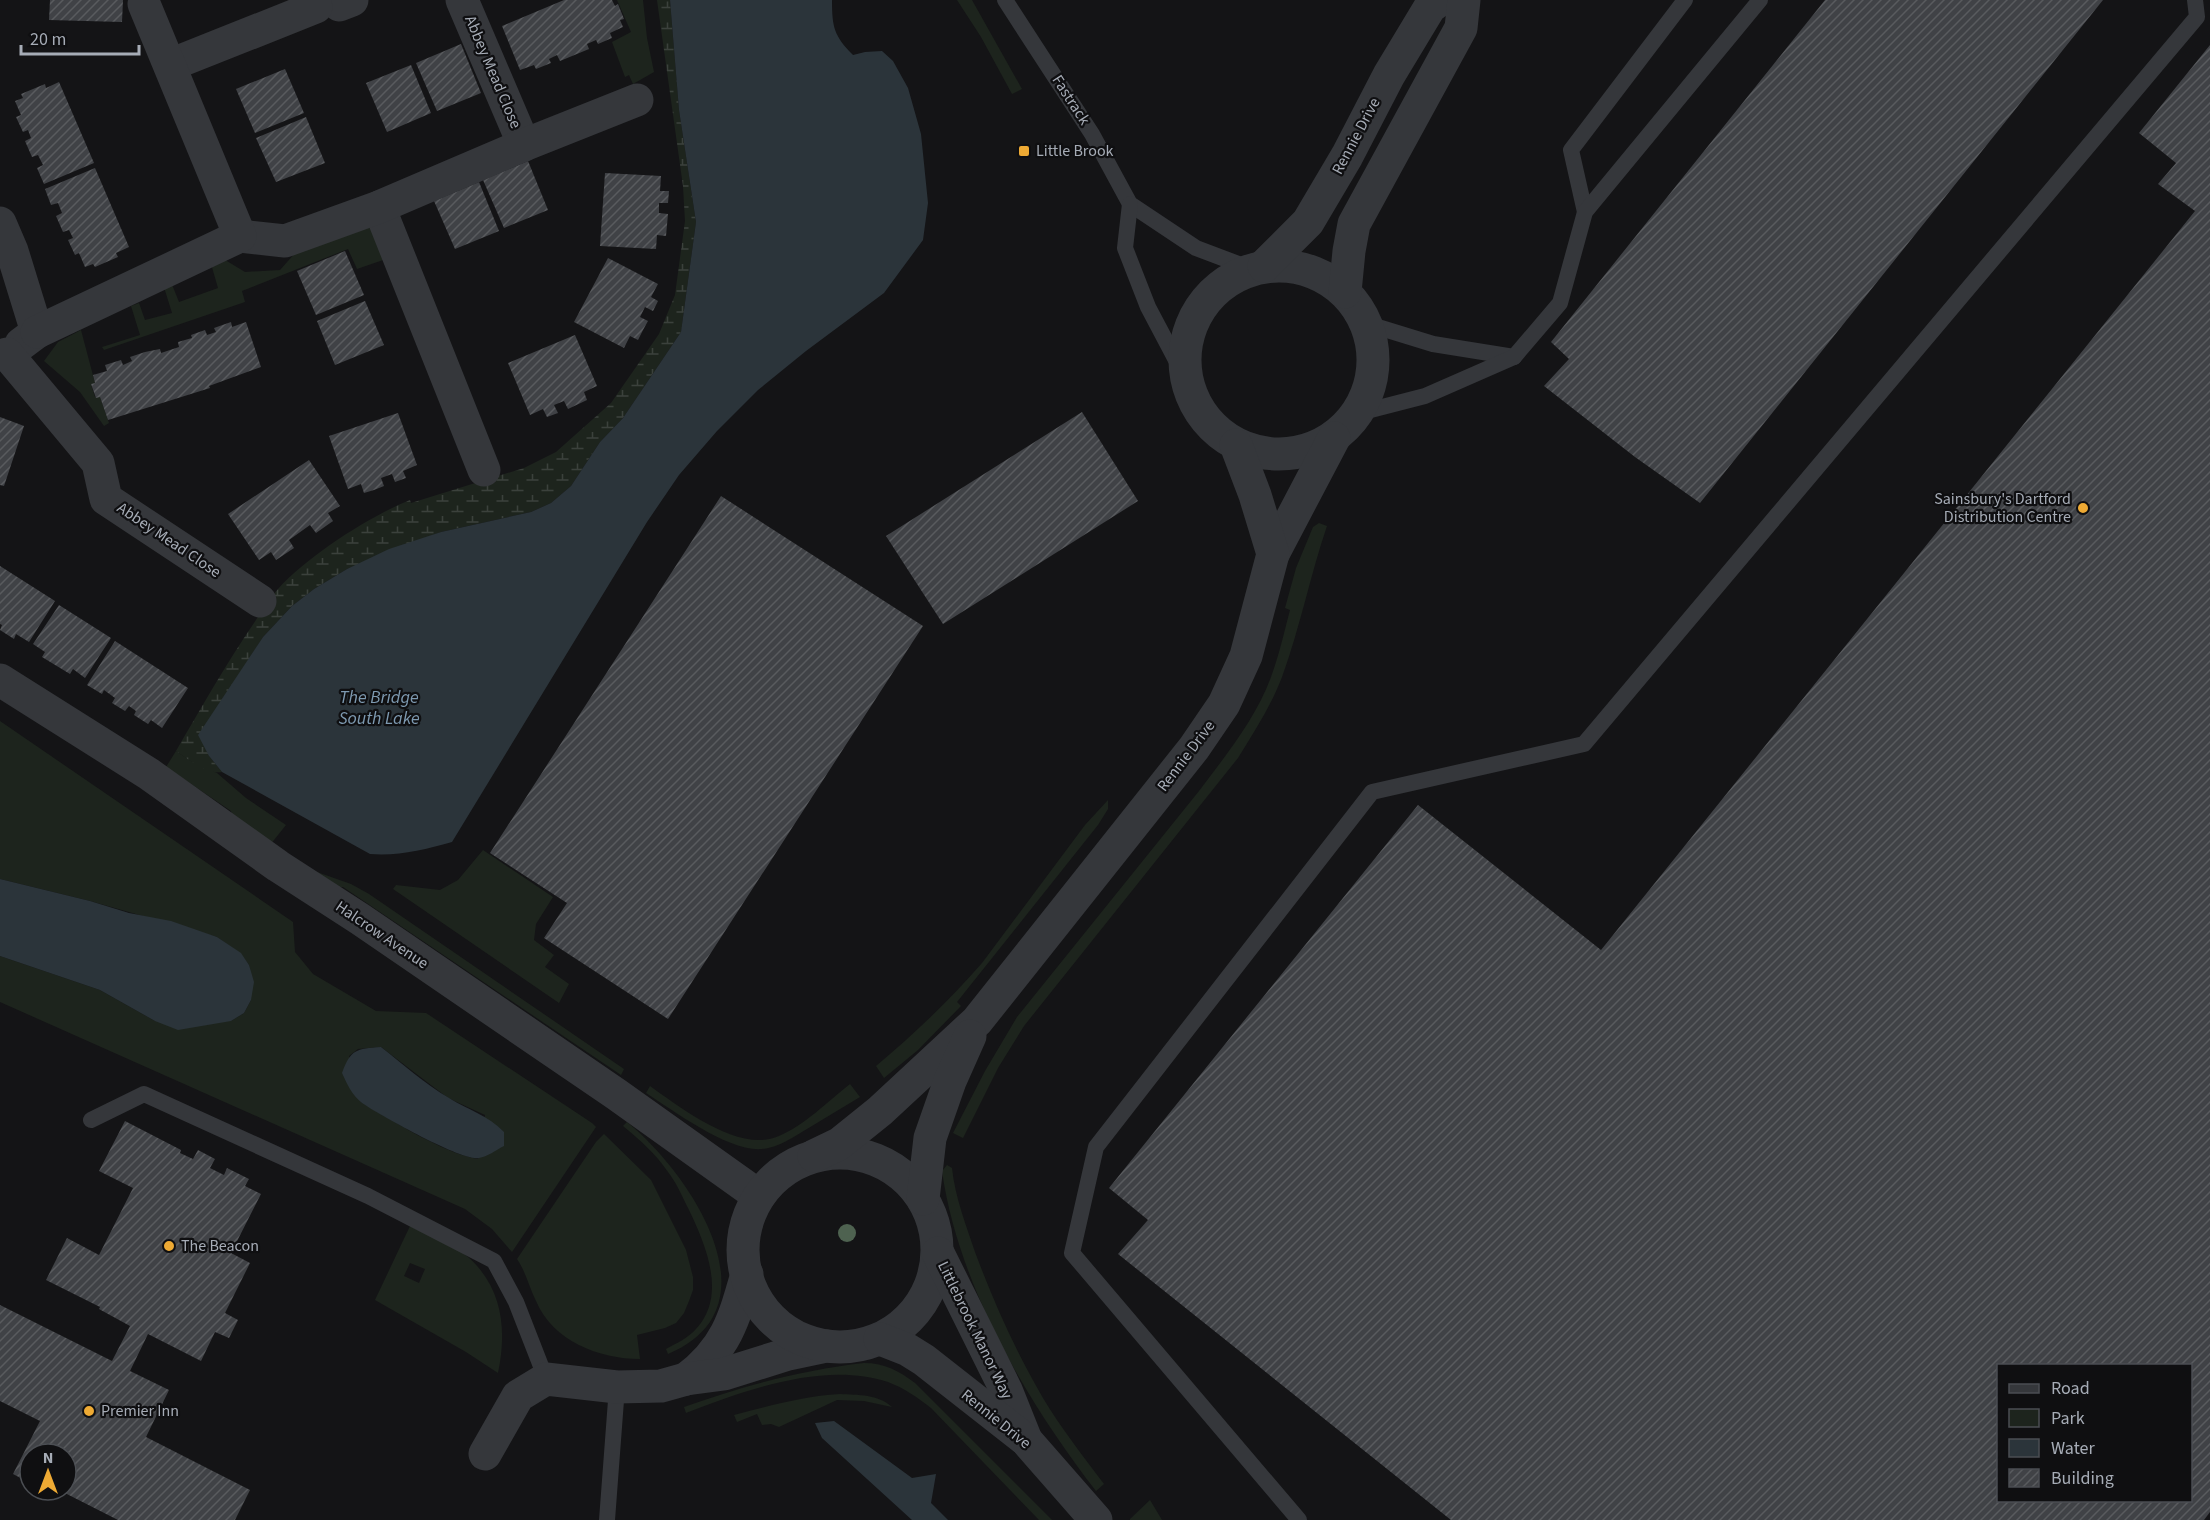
<svg xmlns="http://www.w3.org/2000/svg" width="2210" height="1520" viewBox="0 0 2210 1520" font-family="'Source Sans 3',sans-serif">
  <style>
    .green { fill: #1d241d; fill-rule: evenodd }
    .wetland { fill: url(#wetland-marsh) }
    .water { fill: #2b343a }
    .building { fill: url(#building-hatch); fill-rule: evenodd }
    .lines { fill: none; stroke-linecap: round; stroke-linejoin: round }
    .service { stroke: #35373b; stroke-width: 16 }
    .minor { stroke: #35373b; stroke-width: 33 }
    .tertiary { stroke: #35373b; stroke-width: 33 }
    .tree { fill: #4e6250 }
    .poi-dot { fill: #eeaa34; stroke: #0f0f11; stroke-width: 2 }
    .labels { text-anchor: middle; dominant-baseline: central; stroke-width: 4.5; stroke-linejoin: round; paint-order: stroke }
    .street-label { font-size: 16px; fill: #a6acb6; stroke: #0f0f11 }
    .poi-label { font-size: 16px; fill: #a6acb6; stroke: #0f0f11; text-anchor: start }
    .water-label { font-size: 18px; font-style: italic; fill: #7e9ab1; stroke: #0f0f11 }
  </style>
  <defs>
    <pattern id="wetland-marsh" width="20" height="14" patternUnits="userSpaceOnUse" patternTransform="scale(1.5)"><rect width="20" height="14" fill="#1d241d"/><path d="M1 5h8M5 5V1M11 12h8M15 12V8" fill="none" stroke="#3b413c"/></pattern>
    <pattern id="building-hatch" width="6" height="6" patternUnits="userSpaceOnUse" patternTransform="scale(1.5)"><rect width="6" height="6" fill="#404246"/><path d="M-1 1l2-2M0 6l6-6M5 7l2-2" fill="none" stroke="#595b5e"/></pattern>
  </defs>
  <rect width="100%" height="100%" fill="#141416"/>
  <g class="green">
    <polygon points="617,0 643,0 647,38 654,72 633,84 629,75 625,77 612,42 631,32"/>
    <polygon points="957,0 972,0 1022,89 1012,94 981,37"/>
    <polygon points="370,222 386,259 357,269 348,249 242,291 245,302 104,350 102,347 140,335 131,306 139,303 145,320 172,313 163,284 171,282 179,302 218,288 209,257 217,255 245,272 280,270 304,243"/>
    <polygon points="81,330 95,383 91,385 95,397 100,397 109,423 104,426 80,392 44,361 58,342"/>
    <path d="M 1319,523 L 1327,526 C 1310,576 1300,628 1282,677 C 1271,706 1254,732 1238,758 L 1024,1026 L 998,1068 L 963,1138 L 953,1133 L 985,1071 L 1017,1017 L 1199,791 C 1226,755 1255,720 1271,677 C 1279,655 1284,633 1290,610 L 1285,608 L 1296,568 L 1313,527 Z"/>
    <path d="M 0,721 L 293,922 L 295,952 L 313,974 L 376,1011 L 426,1013 L 592,1123 L 596,1127 L 512,1252 L 492,1229 L 465,1209 L 0,1002 L 0,956 L 100,990 L 155,1021 L 231,1021 L 244,1013 L 251,1000 L 249,965 L 241,954 L 217,937 L 90,901 L 0,879 ZM 381,1047 L 448,1098 L 485,1115 L 478,1159 C 443,1153 393,1121 361,1102 L 349,1056 L 358,1049 Z"/>
    <polygon points="176,751 191,761 217,773 246,798 286,825 270,845 233,822 231,811 166,767"/>
    <path d="M 1108,800 L 1108,809 L 1098,825 L 957,1002 L 961,1006 L 918,1050 L 884,1078 L 876,1066 C 914,1034 949,1001 982,963 L 1085,825 Z"/>
    <polygon points="483,850 553,897 536,924 534,940 554,955 545,967 569,984 559,1003 393,889 396,885 440,890 458,880"/>
    <polygon points="317,872 351,884 369,894 624,1069 621,1075 343,887 328,888"/>
    <path d="M 850,1084 L 860,1097 L 792,1138 C 783,1143 773,1148 762,1149 C 729,1152 674,1111 646,1093 L 650,1086 C 681,1108 740,1154 779,1136 C 805,1125 827,1102 850,1084 Z"/>
    <path d="M 627,1122 C 689,1172 781,1307 668,1354 L 666,1349 C 677,1343 688,1338 696,1329 C 728,1295 705,1243 688,1208 C 682,1196 676,1182 668,1172 C 656,1154 639,1139 623,1126 Z"/>
    <path d="M 604,1134 L 651,1180 L 686,1250 L 693,1277 L 693,1290 L 689,1301 L 684,1313 L 676,1323 L 665,1328 L 637,1335 L 640,1359 C 599,1359 553,1341 536,1301 C 529,1287 526,1272 517,1259 L 596,1142 Z"/>
    <path d="M 947,1165 L 952,1168 C 955,1197 966,1225 975,1252 C 994,1303 1016,1352 1043,1398 C 1061,1428 1083,1456 1104,1484 L 1096,1491 C 1027,1402 958,1285 942,1171 Z"/>
    <path d="M 410,1226 C 427,1235 454,1245 468,1257 C 503,1288 507,1330 498,1373 L 466,1352 L 375,1300 ZM 410,1263 L 425,1269 L 419,1283 L 404,1276 Z"/>
    <path d="M 864,1363 C 885,1363 899,1371 915,1383 L 1052,1520 L 1039,1520 L 931,1408 C 917,1397 904,1388 888,1382 C 824,1361 746,1390 686,1413 L 684,1407 C 742,1386 802,1370 864,1363 Z"/>
    <path d="M 840,1394 C 858,1395 878,1394 892,1407 L 864,1401 L 837,1400 L 779,1427 L 771,1424 L 762,1425 L 757,1414 L 737,1422 L 734,1415 C 769,1406 804,1396 840,1394 Z"/>
    <polygon points="1150,1500 1162,1520 1130,1520 1130,1519"/>
  </g>
  <path class="wetland" d="M 657,0 L 670,0 L 679,110 L 696,222 L 681,332 L 623,418 L 600,442 L 571,486 L 551,503 L 531,512 L 441,532 L 347,569 L 314,589 L 292,606 L 263,637 L 225,696 L 209,756 L 222,772 C 208,775 188,759 176,751 C 201,708 226,664 254,623 C 262,611 269,599 278,589 C 308,556 368,517 410,500 L 411,503 L 524,468 L 556,452 L 611,403 L 659,334 L 675,295 L 685,221 L 683,186 Z"/>
  <g class="water">
    <path d="M 670,0 L 832,0 C 832,27 834,36 853,55 L 865,52 L 882,51 L 893,61 L 908,88 L 921,134 L 928,203 L 923,240 L 884,293 L 806,351 L 758,390 L 717,431 L 679,475 L 647,522 L 452,842 C 424,850 399,856 370,854 L 222,772 L 209,756 L 198,735 L 263,637 L 292,606 L 314,589 L 347,569 L 389,549 L 441,532 L 531,512 L 551,503 L 571,486 L 600,442 L 623,418 L 681,332 L 696,222 L 679,110 Z"/>
    <polygon points="0,879 90,901 129,913 171,921 217,937 241,953 249,965 254,982 251,1000 244,1013 231,1021 178,1030 155,1021 100,990 0,956"/>
    <path d="M 381,1047 C 403,1064 425,1084 449,1098 C 468,1110 488,1115 504,1132 L 504,1146 C 496,1150 487,1157 479,1158 C 463,1162 378,1114 362,1103 C 352,1095 347,1084 342,1073 C 351,1049 356,1049 381,1047 Z"/>
    <polygon points="834,1421 912,1478 936,1474 931,1503 948,1520 912,1520 822,1438 815,1423"/>
  </g>
  <g class="building">
    <polygon points="50,0 123,0 122,22 49,20"/>
    <polygon points="564,0 612,0 615,6 618,4 624,19 620,20 623,27 610,33 612,38 598,44 596,40 587,44 589,49 560,61 557,55 549,59 551,63 536,69 534,65 520,70 502,26"/>
    <polygon points="1825,0 2103,0 1700,503 1635,457 1544,386 1569,359 1551,342"/>
    <polygon points="461,44 481,93 437,111 416,63"/>
    <path d="M 2210,45 L 2210,1512 L 2204,1520 L 1451,1520 L 1118,1254 L 1148,1220 L 1109,1188 L 1418,805 L 1601,950 L 2195,211 L 2158,184 L 2176,163 L 2139,133 ZM 1998,1365 L 2190,1365 L 2190,1500 L 1998,1500 Z"/>
    <polygon points="411,65 431,113 387,132 366,83"/>
    <polygon points="285,69 304,113 255,133 236,89"/>
    <polygon points="59,82 94,163 44,184 37,168 43,165 38,155 32,157 25,141 31,138 28,130 23,132 16,117 21,115 15,101 23,98 21,94 45,84 46,88"/>
    <polygon points="306,117 325,163 276,182 256,138"/>
    <polygon points="528,161 548,210 504,228 483,180"/>
    <polygon points="95,168 129,247 116,253 118,257 95,267 93,264 85,267 79,253 75,255 68,240 73,238 69,230 63,232 56,216 62,213 58,203 51,205 45,189"/>
    <polygon points="605,173 661,176 660,191 669,191 668,203 659,203 659,213 668,214 666,236 657,235 656,249 600,246"/>
    <polygon points="479,182 499,231 455,249 434,201"/>
    <polygon points="345,251 364,295 316,315 297,271"/>
    <polygon points="608,258 658,284 651,297 658,301 653,311 645,307 640,317 648,321 643,330 638,340 630,336 624,348 574,322"/>
    <polygon points="365,301 384,345 335,365 317,321"/>
    <polygon points="231,322 232,327 246,322 261,367 209,386 210,388 108,420 100,397 96,398 91,384 95,383 93,375 107,371 105,365 121,360 123,365 132,361 130,357 145,352 160,349 161,353 179,347 178,342 192,338 191,335 205,330 207,335 216,332 214,328"/>
    <polygon points="575,335 597,386 584,392 587,400 568,409 564,401 554,405 558,413 547,417 543,409 530,415 508,363"/>
    <polygon points="1082,412 1138,501 943,624 886,536"/>
    <polygon points="398,413 417,465 403,471 406,478 395,482 392,474 381,478 384,486 374,490 364,493 361,484 348,489 329,436"/>
    <polygon points="0,417 24,426 4,486 0,485"/>
    <polygon points="309,460 340,506 328,513 333,521 316,533 310,525 289,540 294,548 276,560 271,552 259,560 228,514"/>
    <polygon points="721,496 923,626 668,1019 544,938 567,903 490,853"/>
    <polygon points="0,566 55,601 29,642 16,634 14,639 0,630 2,625 0,624"/>
    <polygon points="59,605 111,638 85,678 73,669 70,674 42,657 45,652 33,644"/>
    <polygon points="115,641 188,688 162,728 151,720 148,724 134,715 136,711 129,706 125,711 112,703 115,698 104,690 102,694 87,685"/>
    <polygon points="125,1121 181,1150 180,1153 193,1159 198,1150 215,1159 210,1168 224,1175 227,1168 249,1179 245,1186 261,1194 231,1253 250,1263 225,1313 238,1320 229,1338 215,1332 201,1361 148,1334 130,1371 169,1390 146,1437 250,1490 235,1520 118,1520 59,1490 66,1490 66,1454 30,1454 30,1483 13,1474 40,1421 0,1401 0,1305 112,1361 130,1326 99,1309 100,1307 46,1280 67,1238 99,1255 133,1188 99,1171"/>
  </g>
  <g class="lines">
    <g class="service">
      <polyline points="1005,0 1092,134 1130,204 1196,248 1249,268"/>
      <polyline points="1130,204 1125,248 1148,307 1186,379"/>
      <polyline points="1585,212 1571,150 1685,0"/>
      <polyline points="1368,324 1433,344 1514,357"/>
      <polyline points="1359,413 1425,396 1514,357 1560,303 1585,212 1760,0"/>
      <polyline points="91,1120 144,1094 368,1196 494,1261 516,1302 546,1379"/>
      <polyline points="607,1520 617,1387"/>
      <polyline points="1299,1520 1072,1253 1096,1147 1372,792 1584,744 2197,17 2195,0"/>
    </g>
    <g class="minor">
      <polyline points="462,0 524,145"/>
      <polyline points="339,5 352,0"/>
      <polyline points="170,65 316,7"/>
      <polyline points="379,207 484,470"/>
      <polyline points="0,223 12,251 37,332 21,344"/>
      <polyline points="240,236 285,241 379,207 524,145 637,100"/>
      <polyline points="37,332 240,236 144,4"/>
      <polyline points="7,354 98,463 106,499 260,601"/>
      <polyline points="0,680 149,774 278,866 360,919 616,1094 759,1196"/>
      <path d="M 686,1379 C 726,1349 734,1320 747,1274"/>
      <polyline points="485,1454 518,1396 546,1379 617,1387 661,1386 686,1379 724,1374 788,1354 826,1346"/>
    </g>
    <g class="tertiary">
      <circle cx="1279" cy="360" r="94"/>
      <polyline points="1264,266 1308,222 1347,156 1389,75 1430,7 1440,0"/>
      <polyline points="1345,292 1349,251 1354,224 1461,28 1464,0"/>
      <polyline points="1273,554 1334,438"/>
      <circle cx="840" cy="1250" r="97"/>
      <polyline points="814,1156 839,1144 880,1111 977,1021 1194,748 1224,704 1246,656 1273,554 1255,495 1236,445"/>
      <polyline points="923,1199 930,1138 950,1081 970,1036"/>
      <polyline points="938,1253 1006,1390 1026,1440"/>
      <polyline points="880,1339 908,1350 924,1360 1026,1440 1096,1520"/>
    </g>
  </g>
  <circle class="tree" cx="847" cy="1233" r="9"/>
  <g class="poi-dot">
    <rect x="1018" y="145" width="12" height="12" rx="3"/>
    <circle cx="2083" cy="508" r="6"/>
    <circle cx="169" cy="1246" r="6"/>
    <circle cx="89" cy="1411" r="6"/>
  </g>
  <g class="labels">
    <g class="street-label">
      <text transform="translate(493 72) rotate(67)">Abbey Mead Close</text>
      <text transform="translate(1071 100) rotate(57)">Fastrack</text>
      <text transform="translate(1356 136) rotate(-62)">Rennie Drive</text>
      <text transform="translate(169 540) rotate(34)">Abbey Mead Close</text>
      <text transform="translate(1186 756) rotate(-53)">Rennie Drive</text>
      <text transform="translate(382 935) rotate(34)">Halcrow Avenue</text>
      <text transform="translate(975 1330) rotate(64)">Littlebrook Manor Way</text>
      <text transform="translate(996 1419) rotate(39)">Rennie Drive</text>
    </g>
    <g class="poi-label">
      <text x="1036" y="151">Little Brook</text>
      <text x="2071" y="499" text-anchor="end">Sainsbury's Dartford<tspan x="2071" dy="18">Distribution Centre</tspan></text>
      <text x="181" y="1246">The Beacon</text>
      <text x="101" y="1411">Premier Inn</text>
    </g>
    <g class="water-label">
      <text x="379" y="697">The Bridge<tspan x="379" dy="21">South Lake</tspan></text>
    </g>
  </g>
  <rect x="1997" y="1364" width="195" height="138" fill="#0f0f11" stroke="#4b4e53" stroke-width="1.5"/>
  <rect x="2009" y="1384" width="30" height="9" fill="#35373b" stroke="#4b4e53" stroke-width="1.5"/>
  <text x="2051" y="1394" font-size="18" fill="#a6acb6">Road</text>
  <rect x="2009" y="1409" width="30" height="18" fill="#1d241d" stroke="#4b4e53" stroke-width="1.5"/>
  <text x="2051" y="1424" font-size="18" fill="#a6acb6">Park</text>
  <rect x="2009" y="1439" width="30" height="18" fill="#2b343a" stroke="#4b4e53" stroke-width="1.5"/>
  <text x="2051" y="1454" font-size="18" fill="#a6acb6">Water</text>
  <rect x="2009" y="1469" width="30" height="18" fill="url(#building-hatch)" stroke="#4b4e53" stroke-width="1.5"/>
  <text x="2051" y="1484" font-size="18" fill="#a6acb6">Building</text>
  <g transform="translate(48 1472)"><circle r="28" fill="#0f0f11" stroke="#4b4e53" stroke-width="1.5"/>
  <path d="M0-4.5L10 22L0 15L-10 22Z" fill="#eeaa34"/>
  <text y="-9" font-size="16" font-weight="bold" text-anchor="middle" fill="#a6acb6">N</text>
  </g>
  <path d="M21 45v9h118v-9" fill="none" stroke="#a6acb6" stroke-width="3"/>
  <text x="30" y="45" font-size="18" fill="#a6acb6" stroke="#0f0f11" stroke-width="4.5" paint-order="stroke">20 m</text>
</svg>
